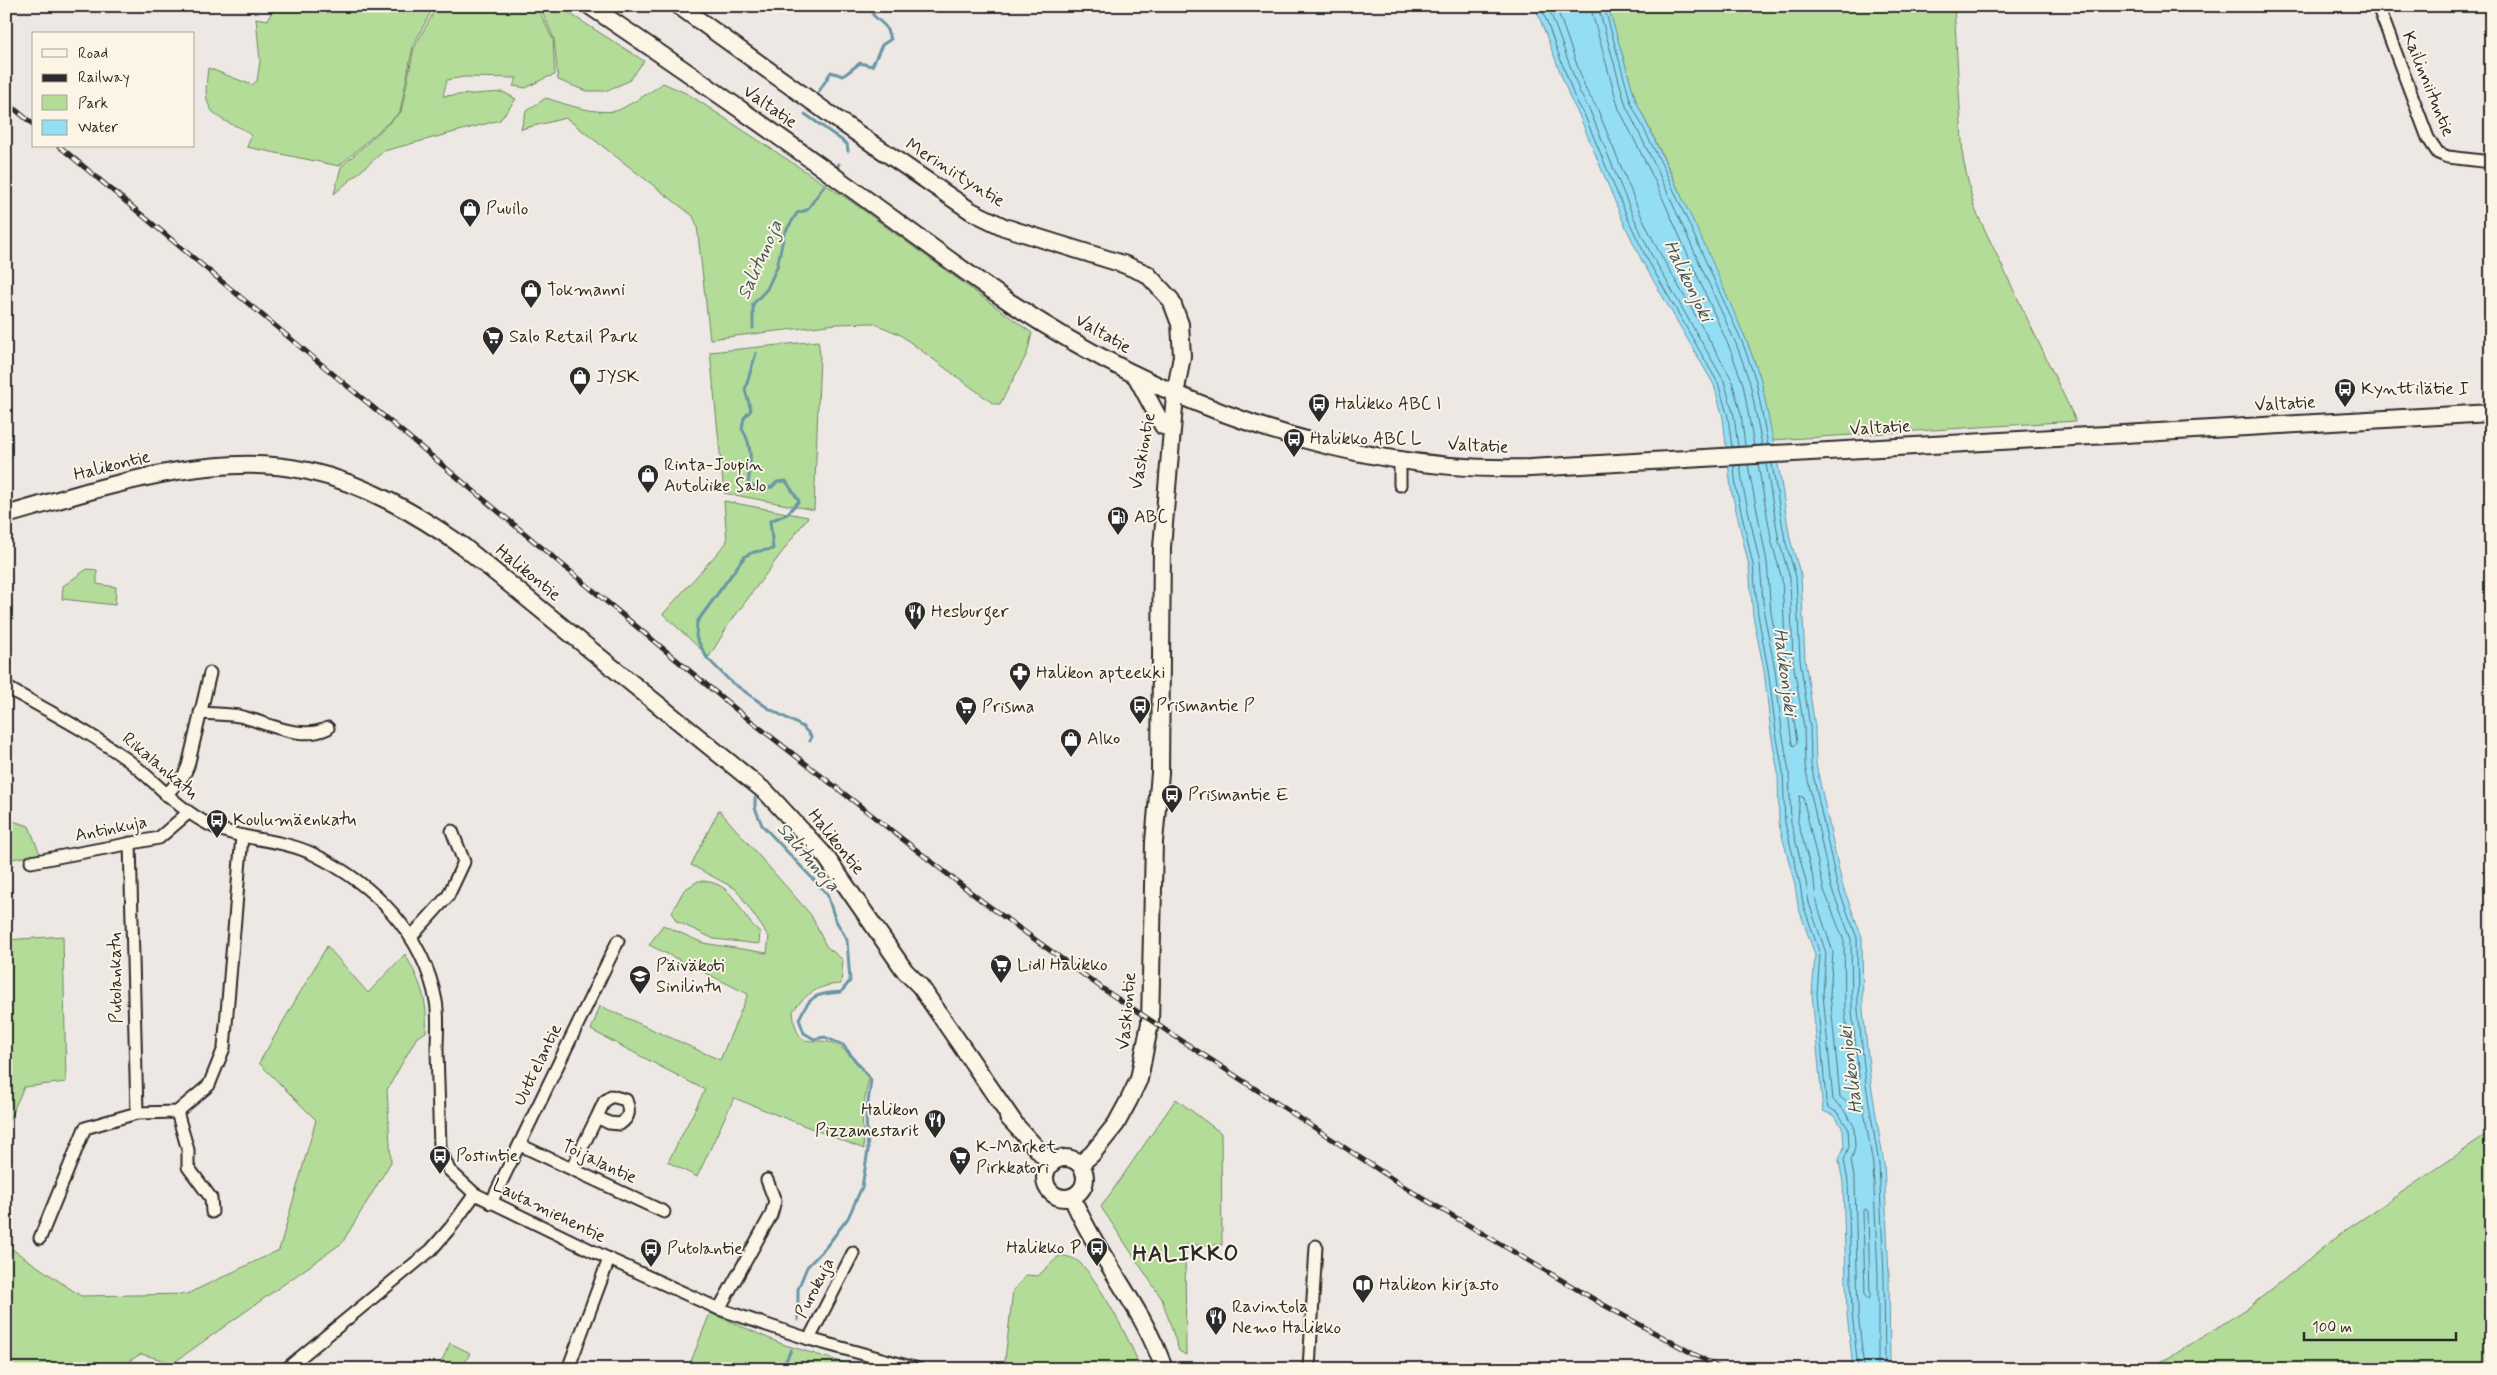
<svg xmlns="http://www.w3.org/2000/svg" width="2497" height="1375" viewBox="0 0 2497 1375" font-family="Mynerve,sans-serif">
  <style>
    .green { fill: #b3dc98; stroke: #6f8462 }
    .water { fill: #94def5; stroke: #6a96a4 }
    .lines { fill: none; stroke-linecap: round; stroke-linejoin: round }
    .shore { stroke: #55737c; stroke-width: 1 }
    .stream { stroke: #6a96a4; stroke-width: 3 }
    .street-casing { stroke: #2b2b2b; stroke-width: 15 }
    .secondary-casing { stroke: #2b2b2b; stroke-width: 20 }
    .street { stroke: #fcf5e5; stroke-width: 11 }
    .secondary { stroke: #fcf5e5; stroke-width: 16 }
    .rail-casing { stroke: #2b2b2b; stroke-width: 5 }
    .rail { stroke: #fcf5e5; stroke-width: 3; stroke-dasharray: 9; stroke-linecap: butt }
    .labels { text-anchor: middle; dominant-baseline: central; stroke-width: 4; stroke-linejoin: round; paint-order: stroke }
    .street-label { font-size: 18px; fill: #2b2b2b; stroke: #fcf5e5 }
    .poi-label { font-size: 18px; fill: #2b2b2b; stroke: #fcf5e5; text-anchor: start }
    .water-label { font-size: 19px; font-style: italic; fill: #45585e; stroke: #fcf5e5 }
    .district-label { font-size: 22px; font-weight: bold; letter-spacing: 1px; fill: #2b2b2b; stroke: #fcf5e5 }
  </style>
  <rect width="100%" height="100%" fill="#eee8e5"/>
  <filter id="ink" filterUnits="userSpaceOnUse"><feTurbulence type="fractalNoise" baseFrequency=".02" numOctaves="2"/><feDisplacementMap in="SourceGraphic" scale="10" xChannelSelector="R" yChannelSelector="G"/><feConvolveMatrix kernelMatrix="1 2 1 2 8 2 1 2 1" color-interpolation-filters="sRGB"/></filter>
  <g filter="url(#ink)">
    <g class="green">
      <path d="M 274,6 L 434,6 L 413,46 L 400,112 L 339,166 L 247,147 L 251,136 C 245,129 239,127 231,124 C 202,111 205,96 208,68 L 252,85 L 257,81 L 260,61 L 256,18 L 268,20 Z"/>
      <polygon points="435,6 537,6 553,40 555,75 545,78 526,88 513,86 517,78 464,77 447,80 443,96 503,92 516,99 500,120 384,151 334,194 341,167 401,112 414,48 435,10"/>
      <polygon points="540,6 558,6 644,61 629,81 605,91 586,91 558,80 554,39"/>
      <polygon points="1608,6 1954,6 1963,159 1974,207 2076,421 1772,440 1761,380 1747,342 1670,171 1636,101"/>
      <path d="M 663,83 L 688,94 L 849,200 L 1032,333 L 1027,354 L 1000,404 L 994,404 L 899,334 L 873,323 L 837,324 L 710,339 L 697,226 L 693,216 L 566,118 L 521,129 L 526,111 L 546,98 C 568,105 593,114 616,111 C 621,110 658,88 663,83 Z"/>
      <polygon points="818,341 820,354 814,510 724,493 710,352"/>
      <polygon points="724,501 808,517 729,624 709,657 663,614 727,542"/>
      <polygon points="87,569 97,570 97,584 116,587 115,605 62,599 63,586"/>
      <path d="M 719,810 L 811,915 L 826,946 L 843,960 L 841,984 C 818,985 807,993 793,1011 C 797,1059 818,1030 842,1048 C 852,1056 860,1068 869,1077 L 862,1114 L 864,1149 L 734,1098 L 697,1177 L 668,1162 L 705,1090 L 591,1030 L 600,1006 L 720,1060 L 748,994 L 649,945 L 663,925 L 703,943 L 767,953 L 769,937 L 736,889 L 691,865 Z"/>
      <polygon points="6,819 29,826 40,854 6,860"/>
      <path d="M 698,881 C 736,880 736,913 760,932 L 759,944 L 714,939 L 676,921 L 672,912 L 684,890 Z"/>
      <polygon points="63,936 66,1082 24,1087 6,1126 6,940"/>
      <path d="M 327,946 L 368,993 L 405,954 C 420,981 428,999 426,1032 L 417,1037 L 387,1090 L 391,1162 L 342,1243 L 173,1363 L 141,1354 L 115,1369 L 6,1369 L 6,1245 L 81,1296 L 187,1294 L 279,1250 L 316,1120 L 259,1063 Z"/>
      <polygon points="1176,1099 1221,1133 1222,1245 1185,1245 1186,1355 1179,1351 1162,1299 1101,1207"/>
      <polygon points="2491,1132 2491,1369 2144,1369 2172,1356 2248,1308 2346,1230"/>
      <path d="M 1059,1256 C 1067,1256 1073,1257 1080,1263 C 1096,1276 1135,1348 1140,1369 L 1004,1369 L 1013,1290 L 1027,1275 L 1038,1276 Z"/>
      <polygon points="710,1313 782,1344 865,1369 688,1369"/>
      <polygon points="450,1343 470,1353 462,1369 438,1369"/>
    </g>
    <polygon class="water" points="1535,6 1608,6 1636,101 1707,250 1747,342 1761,380 1780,475 1790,539 1801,576 1805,660 1815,727 1816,764 1842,884 1862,937 1863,1010 1871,1084 1884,1164 1889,1276 1890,1369 1853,1369 1847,1314 1843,1183 1839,1160 1844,1147 1843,1129 1835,1116 1823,1111 1822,1101 1812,994 1815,955 1798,906 1795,885 1779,824 1778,773 1771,733 1764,670 1753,616 1749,566 1731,489 1723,418 1714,385 1641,259 1623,221 1579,115 1570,98"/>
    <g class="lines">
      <g class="shore">
        <polyline points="1541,6 1574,96 1584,114 1628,219 1646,257 1718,383 1728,417 1732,447"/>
        <polyline points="1548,6 1580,93 1590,111 1633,216 1651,254 1724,381 1734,416 1738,447"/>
        <polyline points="1556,6 1586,90 1597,108 1640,213 1658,250 1731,378 1741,414 1745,446"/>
        <polyline points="1590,6 1619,109 1654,179 1730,349 1743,384 1754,446"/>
        <polyline points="1598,6 1626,106 1660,176 1737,346 1750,383 1762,445"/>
        <polyline points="1604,6 1631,103 1666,173 1743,344 1756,381 1768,445"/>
        <polyline points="1766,464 1779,541 1790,578 1793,661 1804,727 1805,766 1831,887 1851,939 1852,1011 1860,1086 1873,1165 1878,1276 1878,1369"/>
        <polyline points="1772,464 1785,540 1796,577 1800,660 1810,727 1811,765 1837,885 1857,938 1858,1010 1866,1085 1879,1164 1884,1276 1885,1369"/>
        <polyline points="1740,465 1743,487 1760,564 1764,614 1775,669 1782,731 1789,772 1791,823 1806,882 1809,903 1826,953 1823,994 1833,1100 1843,1109 1854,1126 1855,1148 1851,1161 1855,1182 1858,1313 1864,1369"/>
        <polyline points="1748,465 1767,562 1771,613 1781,663 1784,664 1786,662 1782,579 1772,543 1758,464"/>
        <polyline points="1734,466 1736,488 1753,565 1758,615 1768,669 1776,732 1783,772 1785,823 1800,884 1803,904 1820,954 1817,994 1826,1101 1828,1107 1838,1113 1848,1128 1849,1147 1844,1160 1848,1182 1852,1313 1858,1369"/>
        <polygon points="1785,673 1788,675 1797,743 1794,746 1792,744 1783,676"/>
        <polygon points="1800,796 1803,797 1824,890 1844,941 1845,1011 1855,1105 1853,1107 1840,1097 1830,994 1833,952 1816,901 1814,881 1798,822"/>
        <polygon points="1865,1209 1868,1211 1870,1297 1868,1299 1865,1296 1863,1211"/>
      </g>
      <g class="stream">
        <polyline points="818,93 831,72 843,76 860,63 872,66 882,45 891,39 885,26 873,15 873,6"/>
        <polyline points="805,114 847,144 848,151"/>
        <polyline points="835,170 839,164"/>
        <polyline points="753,328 753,304 767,289 777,267 784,234 797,213 807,210 824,186"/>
        <path d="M 756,353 L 745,390 L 751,410 L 744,418 L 742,429 C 753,445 751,465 748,484 L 760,489 L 772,487 L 777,482 L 786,481 L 799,501 L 787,514 L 770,521 L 773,549 L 754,552 L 745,556 L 697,622 L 696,637 L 707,658 L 730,681 L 768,708 L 803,727 L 811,736 L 810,741"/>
        <path d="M 755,798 L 755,808 L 762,825 L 827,894 L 835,919 L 847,940 L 850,981 L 841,992 C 815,994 810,995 799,1019 L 804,1033 L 814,1039 L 825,1037 L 843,1045 L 871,1080 L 866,1117 L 868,1150 L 862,1187 L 848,1218 L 826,1247 L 807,1267 L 798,1289 L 798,1320"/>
        <polyline points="782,1369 791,1350"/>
      </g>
      <g class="street-casing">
        <g id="street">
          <polyline points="2378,6 2428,138 2438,153 2448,157 2491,162"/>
          <polyline points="1400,485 1400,461"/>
          <path d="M 6,687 C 48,711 90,732 129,761 C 156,782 177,808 208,824 C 240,841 280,838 313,854 C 374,884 423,933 436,1001 C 439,1017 437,1034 437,1050 C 438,1083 439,1116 440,1148 L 449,1170 L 475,1194 L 609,1259 L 719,1309 L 809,1339 L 918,1369"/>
          <path d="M 200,713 C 213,714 226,714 239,716 C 266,722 301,742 328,728"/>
          <polyline points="166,795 184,775 188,766 210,673"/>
          <polyline points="130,843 137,1113"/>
          <polyline points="31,862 159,838 188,813"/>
          <polyline points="411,937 448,896 464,862 452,831"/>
          <polyline points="177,1112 188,1150 188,1167 211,1198 212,1212"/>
          <polyline points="520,1145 664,1212"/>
          <path d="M 572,1168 L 597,1117 L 609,1123 L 620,1124 C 630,1117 630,1111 626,1100 L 611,1096 L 604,1102 L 597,1117"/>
          <polyline points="491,1203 618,941"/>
          <polyline points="40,1238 85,1128 137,1113 177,1112 209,1085 224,1048 242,836"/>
          <polyline points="719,1309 771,1215 775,1201 767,1180"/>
          <polyline points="809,1339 853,1253"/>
          <polyline points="286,1369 431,1250 451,1227 475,1194"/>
          <polyline points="568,1369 609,1259"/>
          <polyline points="1309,1369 1316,1246"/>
        </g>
      </g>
      <g class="secondary-casing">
        <g id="secondary">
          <path d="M 590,6 C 676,64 761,123 845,184 C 898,222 949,261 1002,297 C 1155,401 1343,474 1530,468 L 2491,413"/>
          <polyline points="679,6 835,118 971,211 1004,227 1123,264 1147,274 1171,300 1180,324 1182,356 1175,395 1162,547 1160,773 1154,842 1150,1023 1139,1079 1129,1100 1116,1124 1092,1154 1080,1164"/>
          <polyline points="1136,376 1163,426"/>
          <path d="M 6,515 C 99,489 212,449 308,471 C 366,484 417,514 464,547 L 767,793 L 826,857 L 905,971 L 920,986 L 1015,1124"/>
          <polyline points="1008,1117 1051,1164"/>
          <circle cx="1065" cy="1178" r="20"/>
          <path d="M 1072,1197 C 1096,1255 1144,1308 1164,1369"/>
        </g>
      </g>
      <use href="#street" class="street"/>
      <use href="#secondary" class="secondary"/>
      <g class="rail-casing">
        <g id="rail">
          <polyline points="6,102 34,125"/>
          <polyline points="59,146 738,711 982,901 1106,991 1414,1193 1602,1304 1721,1369"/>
        </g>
      </g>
      <use href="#rail" class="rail"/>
    </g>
  </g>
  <defs>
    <g id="shop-pin" transform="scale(1.125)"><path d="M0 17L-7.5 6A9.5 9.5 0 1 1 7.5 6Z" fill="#2b2b2b" stroke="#fcf5e5"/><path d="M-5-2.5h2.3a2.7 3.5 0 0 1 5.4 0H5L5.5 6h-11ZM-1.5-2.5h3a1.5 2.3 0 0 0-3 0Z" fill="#fff"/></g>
    <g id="supermarket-pin" transform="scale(1.125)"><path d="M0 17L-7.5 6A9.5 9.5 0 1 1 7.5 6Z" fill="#2b2b2b" stroke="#fcf5e5"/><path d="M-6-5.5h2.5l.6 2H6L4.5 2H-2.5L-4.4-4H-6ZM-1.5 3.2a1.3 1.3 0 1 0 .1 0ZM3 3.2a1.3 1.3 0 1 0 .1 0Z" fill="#fff"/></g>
    <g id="bus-pin" transform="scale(1.125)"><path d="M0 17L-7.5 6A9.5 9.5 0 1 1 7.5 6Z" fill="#2b2b2b" stroke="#fcf5e5"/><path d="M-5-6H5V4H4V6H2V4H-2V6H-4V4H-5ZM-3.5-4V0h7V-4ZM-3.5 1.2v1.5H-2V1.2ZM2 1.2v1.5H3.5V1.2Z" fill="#fff"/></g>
    <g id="fuel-pin" transform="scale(1.125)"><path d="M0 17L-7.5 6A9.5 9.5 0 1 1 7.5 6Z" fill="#2b2b2b" stroke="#fcf5e5"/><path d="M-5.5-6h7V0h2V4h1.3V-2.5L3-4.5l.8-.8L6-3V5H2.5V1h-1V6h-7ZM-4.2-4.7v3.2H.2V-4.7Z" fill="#fff"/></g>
    <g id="restaurant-pin" transform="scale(1.125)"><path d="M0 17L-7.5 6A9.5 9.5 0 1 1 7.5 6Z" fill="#2b2b2b" stroke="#fcf5e5"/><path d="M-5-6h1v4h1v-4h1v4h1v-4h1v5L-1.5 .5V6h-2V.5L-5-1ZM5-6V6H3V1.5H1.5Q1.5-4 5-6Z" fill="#fff"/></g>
    <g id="pharmacy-pin" transform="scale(1.125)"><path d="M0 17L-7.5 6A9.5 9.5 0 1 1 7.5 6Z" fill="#2b2b2b" stroke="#fcf5e5"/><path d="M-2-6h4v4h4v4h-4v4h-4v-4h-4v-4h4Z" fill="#fff"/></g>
    <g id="school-pin" transform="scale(1.125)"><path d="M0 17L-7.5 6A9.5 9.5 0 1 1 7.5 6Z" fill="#2b2b2b" stroke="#fcf5e5"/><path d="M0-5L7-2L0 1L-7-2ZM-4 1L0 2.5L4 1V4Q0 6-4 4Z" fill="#fff"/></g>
    <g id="library-pin" transform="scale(1.125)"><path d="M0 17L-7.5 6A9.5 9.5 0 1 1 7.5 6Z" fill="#2b2b2b" stroke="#fcf5e5"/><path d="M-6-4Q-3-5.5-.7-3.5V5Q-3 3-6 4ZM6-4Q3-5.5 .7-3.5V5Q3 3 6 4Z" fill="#fff"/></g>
  </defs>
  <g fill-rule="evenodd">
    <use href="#shop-pin" x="470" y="209"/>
    <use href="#shop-pin" x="531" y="290"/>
    <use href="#supermarket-pin" x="493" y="337"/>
    <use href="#shop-pin" x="580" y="377"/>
    <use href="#bus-pin" x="2345" y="389"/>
    <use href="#bus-pin" x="1319" y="404"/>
    <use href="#bus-pin" x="1294" y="439"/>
    <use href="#shop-pin" x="648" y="475"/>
    <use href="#fuel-pin" x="1118" y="517"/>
    <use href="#restaurant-pin" x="915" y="612"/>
    <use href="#pharmacy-pin" x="1020" y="673"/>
    <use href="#bus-pin" x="1140" y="706"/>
    <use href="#supermarket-pin" x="966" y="707"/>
    <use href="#shop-pin" x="1071" y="739"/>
    <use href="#bus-pin" x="1172" y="795"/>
    <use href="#bus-pin" x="217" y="820"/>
    <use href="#supermarket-pin" x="1001" y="965"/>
    <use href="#school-pin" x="640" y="976"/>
    <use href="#restaurant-pin" x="935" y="1120"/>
    <use href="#bus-pin" x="440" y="1156"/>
    <use href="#supermarket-pin" x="960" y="1157"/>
    <use href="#bus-pin" x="1097" y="1248"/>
    <use href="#bus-pin" x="651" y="1249"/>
    <use href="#library-pin" x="1363" y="1285"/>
    <use href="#restaurant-pin" x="1216" y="1317"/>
  </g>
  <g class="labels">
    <g class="street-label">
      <text transform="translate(2428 84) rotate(68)">Kailinniituntie</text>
      <text transform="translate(770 107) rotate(35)">Valtatie</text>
      <text transform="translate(955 173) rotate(32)">Meriniityntie</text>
      <text transform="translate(1103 334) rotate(30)">Valtatie</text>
      <text transform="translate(2285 404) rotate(-3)">Valtatie</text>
      <text transform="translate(1880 428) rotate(-3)">Valtatie</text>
      <text transform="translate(1478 446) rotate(3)">Valtatie</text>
      <text transform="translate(1143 451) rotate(-80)">Vaskiontie</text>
      <text transform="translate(112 466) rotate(-14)">Halikontie</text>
      <text transform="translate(528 573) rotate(39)">Halikontie</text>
      <text transform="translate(160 766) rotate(40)">Rikalankatu</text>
      <text transform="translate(111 829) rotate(-11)">Antinkuja</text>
      <text transform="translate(836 842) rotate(51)">Halikontie</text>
      <text transform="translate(116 978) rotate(-91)">Putolankatu</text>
      <text transform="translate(1127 1011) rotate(-85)">Vaskiontie</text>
      <text transform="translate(538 1065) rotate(-64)">Uuttelantie</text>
      <text transform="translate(599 1162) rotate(25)">Toijalantie</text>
      <text transform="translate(549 1211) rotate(26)">Lautamiehentie</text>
      <text transform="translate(815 1288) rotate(-63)">Purokuja</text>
    </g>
    <g class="poi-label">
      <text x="486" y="209">Puuilo</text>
      <text x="547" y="290">Tokmanni</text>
      <text x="509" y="337">Salo Retail Park</text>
      <text x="596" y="377">JYSK</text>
      <text x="2361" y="389">Kynttilätie I</text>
      <text x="1335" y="404">Halikko ABC I</text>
      <text x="1310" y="439">Halikko ABC L</text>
      <text x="664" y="465">Rinta-Joupin<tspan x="664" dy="21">Autoliike Salo</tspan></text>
      <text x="1134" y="517">ABC</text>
      <text x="931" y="612">Hesburger</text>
      <text x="1036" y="673">Halikon apteekki</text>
      <text x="1156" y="706">Prismantie P</text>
      <text x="982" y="707">Prisma</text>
      <text x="1087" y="739">Alko</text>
      <text x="1188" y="795">Prismantie E</text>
      <text x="233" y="820">Koulumäenkatu</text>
      <text x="1017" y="965">Lidl Halikko</text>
      <text x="656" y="966">Päiväkoti<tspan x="656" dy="21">Sinilintu</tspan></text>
      <text x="919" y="1110" text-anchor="end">Halikon<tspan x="919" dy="21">Pizzamestarit</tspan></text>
      <text x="976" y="1147">K-Market<tspan x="976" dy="21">Pirkkatori</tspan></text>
      <text x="456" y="1156">Postintie</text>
      <text x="1081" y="1248" text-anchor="end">Halikko P</text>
      <text x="667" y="1249">Putolantie</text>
      <text x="1379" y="1285">Halikon kirjasto</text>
      <text x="1232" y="1307">Ravintola<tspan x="1232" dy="21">Nemo Halikko</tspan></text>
    </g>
    <g class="water-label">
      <text transform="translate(760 260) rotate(-66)">Salitunoja</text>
      <text transform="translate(1688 281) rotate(64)">Halikonjoki</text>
      <text transform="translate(1785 672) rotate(83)">Halikonjoki</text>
      <text transform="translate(808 857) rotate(49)">Salitunoja</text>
      <text transform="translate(1851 1070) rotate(-97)">Halikonjoki</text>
    </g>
    <g class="district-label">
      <text x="1186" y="1255">HALIKKO</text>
    </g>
  </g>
  <rect width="2497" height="1375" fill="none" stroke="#fcf5e5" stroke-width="25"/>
  <rect x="12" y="12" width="2472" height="1350" fill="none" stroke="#2b2b2b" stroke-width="2" filter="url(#ink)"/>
  <rect x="32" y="32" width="162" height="115" fill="#fcf5e5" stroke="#a8a49b"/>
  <rect x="42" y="49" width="25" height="8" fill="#fcf5e5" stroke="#a8a49b"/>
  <text x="78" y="58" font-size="15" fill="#2b2b2b">Road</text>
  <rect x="42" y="74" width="25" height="8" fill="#2b2b2b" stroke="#a8a49b"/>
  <text x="78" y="82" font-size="15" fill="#2b2b2b">Railway</text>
  <rect x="42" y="95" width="25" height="15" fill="#b3dc98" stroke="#a8a49b"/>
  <text x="78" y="108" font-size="15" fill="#2b2b2b">Park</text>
  <rect x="42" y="120" width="25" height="15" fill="#94def5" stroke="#a8a49b"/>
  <text x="78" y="132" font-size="15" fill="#2b2b2b">Water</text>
  <path d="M2304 1332v8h152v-8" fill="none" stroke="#2b2b2b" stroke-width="2.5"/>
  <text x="2312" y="1332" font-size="15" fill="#2b2b2b" stroke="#fcf5e5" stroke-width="4" paint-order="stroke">100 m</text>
</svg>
